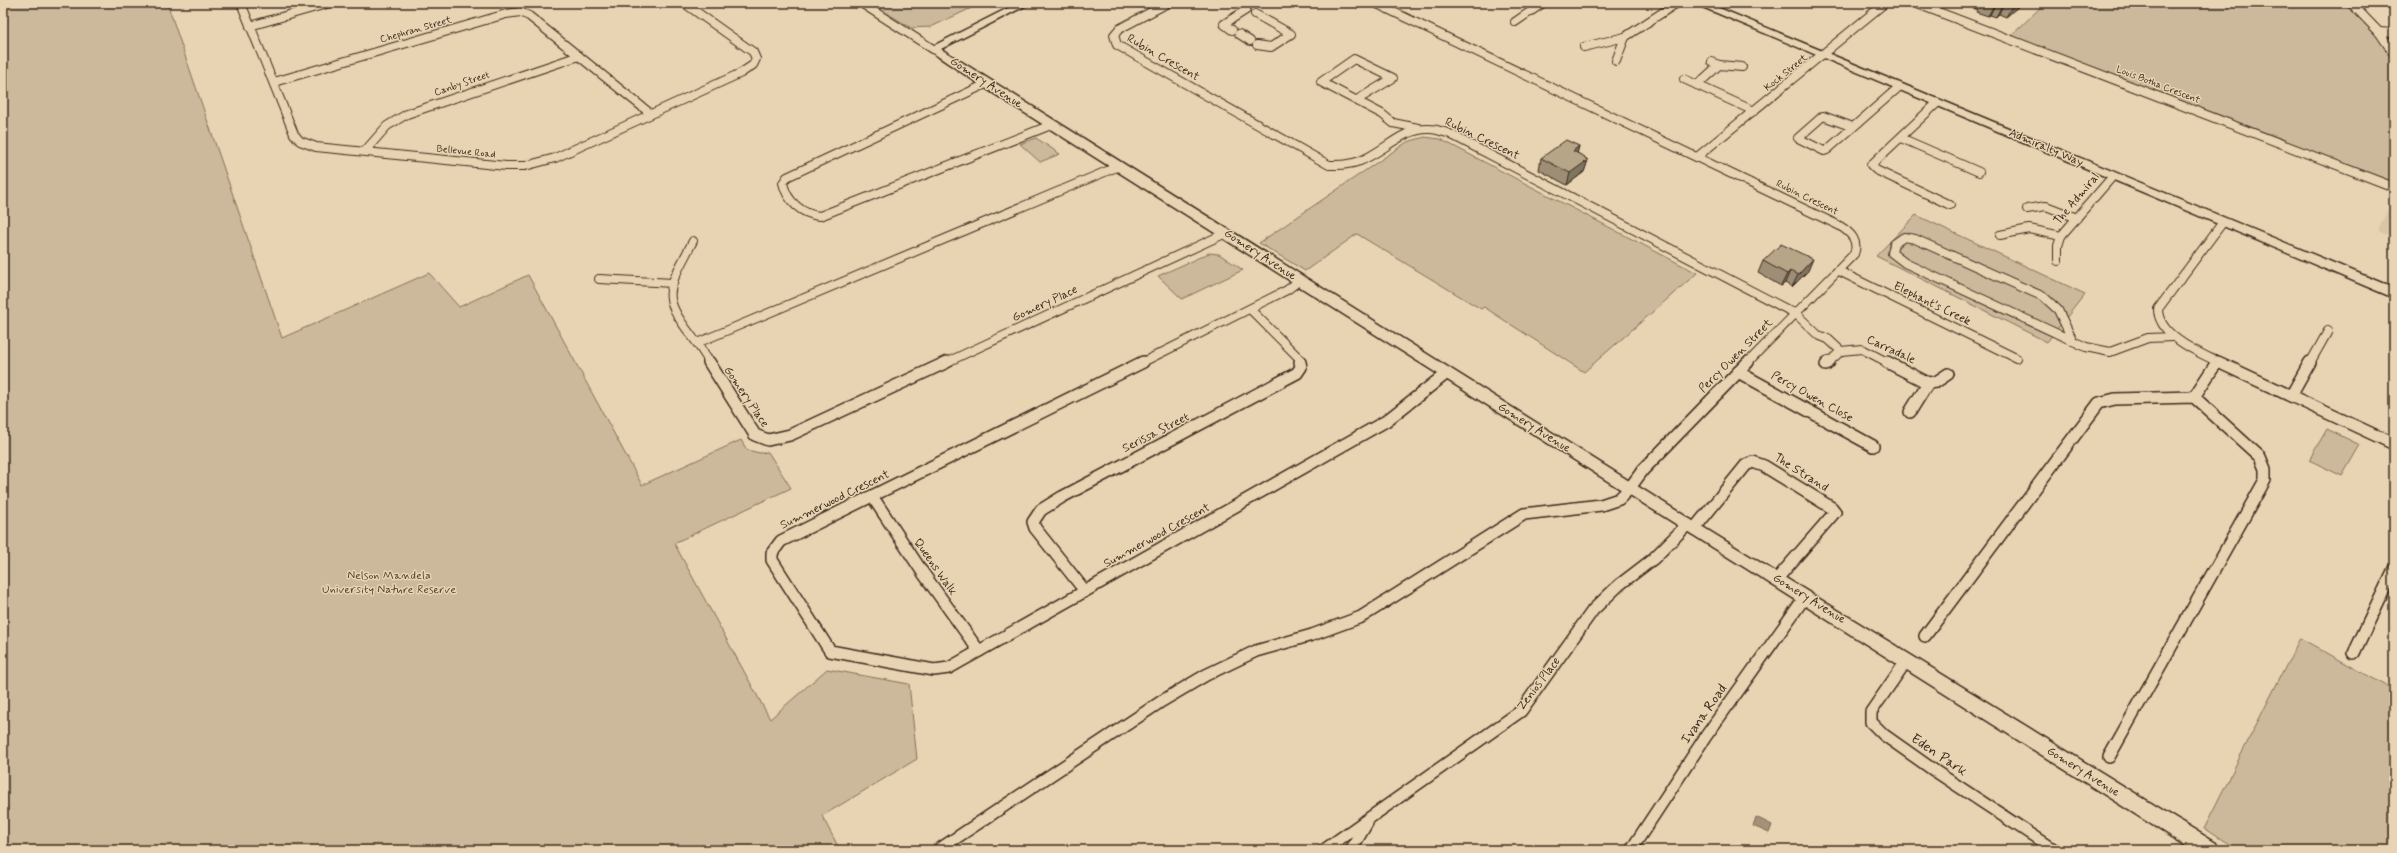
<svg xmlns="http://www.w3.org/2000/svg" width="2397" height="853" viewBox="0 0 2397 853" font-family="Mynerve,sans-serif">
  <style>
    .built { fill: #d9c6a5 }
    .green { fill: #ccb89a; stroke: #84715c }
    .water { fill: #a49178; stroke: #7a6854 }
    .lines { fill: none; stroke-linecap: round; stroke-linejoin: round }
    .street-tunnel { stroke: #c5b294; stroke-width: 8; stroke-dasharray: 8 4; stroke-linecap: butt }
    .street-far1-casing { stroke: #3b2a1e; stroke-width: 10 }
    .street-casing { stroke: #3b2a1e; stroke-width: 14 }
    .secondary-casing { stroke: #3b2a1e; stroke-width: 3 }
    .street-far1 { stroke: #e8d4b2; stroke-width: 8 }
    .street { stroke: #e8d4b2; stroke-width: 11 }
    .secondary { fill: #e8d4b2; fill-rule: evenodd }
    .wall { fill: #9d8e75; stroke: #3b2a1e }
    .shaded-wall { fill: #80745f; stroke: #3b2a1e }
    .building { fill: #b7a588; stroke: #3b2a1e }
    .labels { text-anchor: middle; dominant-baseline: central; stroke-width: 3; stroke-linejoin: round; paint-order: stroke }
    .far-street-label { font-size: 10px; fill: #3b2a1e; stroke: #e8d4b2 }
    .street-label { font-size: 12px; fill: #3b2a1e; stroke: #e8d4b2 }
    .park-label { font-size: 12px; fill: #513f31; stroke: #e8d4b2 }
    .near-street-label { font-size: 14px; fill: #3b2a1e; stroke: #e8d4b2 }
  </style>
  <rect width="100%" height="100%" fill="#e8d4b2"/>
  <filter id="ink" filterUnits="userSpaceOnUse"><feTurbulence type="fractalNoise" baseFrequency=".025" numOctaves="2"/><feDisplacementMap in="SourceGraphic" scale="8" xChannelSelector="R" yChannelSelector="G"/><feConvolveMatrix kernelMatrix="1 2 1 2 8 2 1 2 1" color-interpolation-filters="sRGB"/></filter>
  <g filter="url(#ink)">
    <polygon class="built" points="2394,197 2394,238 2378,231"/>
    <g class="green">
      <polygon points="3,3 167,3 282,338 429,273 459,307 528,275 642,485 741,440 747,450 760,453 768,452 791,488 674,543 770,719 827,669 909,684 917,759 822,816 840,850 3,850"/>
      <polygon points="871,3 982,3 931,27 911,28"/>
      <polygon points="2045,3 2348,3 2375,30 2394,59 2394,184 2010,37"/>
      <polygon points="1425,137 1440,139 1697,273 1584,372 1484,307 1481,309 1357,234 1305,271 1259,243 1407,142"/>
      <polygon points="1036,138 1060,154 1040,162 1020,144"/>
      <polygon points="1916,215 2085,294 2047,342 1876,256"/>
      <polygon points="1209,253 1219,254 1243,270 1182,299 1158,276"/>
      <polygon points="2327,429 2360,445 2342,476 2309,460"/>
      <polygon points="2300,638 2394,690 2394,850 2238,850 2204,828"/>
    </g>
    <polygon class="water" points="1756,817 1772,825 1769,833 1753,826"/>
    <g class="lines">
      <polyline class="street-tunnel" points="1233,3 1237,5"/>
      <g class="street-far1-casing">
        <g id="street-far1">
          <polyline points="241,3 294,134 300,141 316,147 506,166 525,166 555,158 741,73 753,65 756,59 753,52 684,3"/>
          <polyline points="861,3 933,49"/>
          <path d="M 1168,3 L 1119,29 L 1114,35 L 1117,45 L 1329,165 C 1340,165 1349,165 1360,161 C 1384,152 1402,128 1430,129 C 1436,129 1442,132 1448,133 L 1796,314 L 1818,335 L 1828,339 L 1841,351 L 1828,363"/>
          <path d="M 1375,3 L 1840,226 C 1851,233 1859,241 1854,254 L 1747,363"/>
          <polyline points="1915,3 2394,187"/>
          <polyline points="2351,3 2379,32 2394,54"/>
          <polyline points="1255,14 1291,34 1271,47 1257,45"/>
          <polyline points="1515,22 1543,3"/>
          <polyline points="250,26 330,3"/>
          <polyline points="1232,30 1224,24 1246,10"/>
          <polyline points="2379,32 2394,33"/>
          <polyline points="1239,34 1250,41"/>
          <polyline points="1584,47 1625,37 1677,3"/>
          <polyline points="1616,61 1625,37"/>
          <polyline points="1719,65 1742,67"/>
          <polyline points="1684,79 1754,111"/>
          <polyline points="274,82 506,14 520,12 529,16 651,114"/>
          <path d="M 986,84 L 787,177 L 783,183 C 787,201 801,214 820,216 L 1051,125"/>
          <polyline points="1697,85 1719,65 1712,62"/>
          <polyline points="1357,100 1393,78 1354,59 1321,82 1382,114 1393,123 1418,128"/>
          <polyline points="1937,103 1871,165 1876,170 1950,205"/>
          <polyline points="1853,127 1823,116 1798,138 1824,151 1827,150 1899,87"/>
          <polyline points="1901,138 1979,172"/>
          <polyline points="365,151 387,126 407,114 579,56"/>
          <polyline points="1697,157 1885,3"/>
          <polyline points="2027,209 2046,206 2077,218"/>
          <polyline points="2000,235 2029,229 2061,236"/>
          <polygon points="1904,237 1915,239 2044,297 2058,310 2073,341 1905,263 1892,253 1894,244"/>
          <path d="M 693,241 C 666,294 659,294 697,343"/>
          <polyline points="2058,261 2058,246 2061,236 2113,176"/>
          <polyline points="1839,271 2016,358"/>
          <polyline points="599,279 673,283"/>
          <polyline points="1250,309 1299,358 1300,363"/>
          <polyline points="2073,341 2086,347 2110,352 2148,338 2173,337"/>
          <polyline points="1841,351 1862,349 1889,363"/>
          <polyline points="710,363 697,343 1119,166"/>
          <polyline points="945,363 1226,233"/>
          <polyline points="1141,363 1287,290 1300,280"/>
          <path d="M 2220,363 C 2200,353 2158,336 2158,309 L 2223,222"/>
          <polyline points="2310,363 2328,331"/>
        </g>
      </g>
      <g class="street-casing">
        <g id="street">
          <polyline points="709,362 755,435 768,440 790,435 947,362"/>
          <polyline points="1143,362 781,541 772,553 772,560 830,651 934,670 949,668 1386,421 1447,373"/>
          <polyline points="1887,362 1928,383 1910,412"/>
          <polyline points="2218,362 2394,444"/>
          <polyline points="1826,365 1829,362"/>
          <polyline points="1738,372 1873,446"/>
          <polyline points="1928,383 1936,382 1948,374"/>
          <polyline points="2291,396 2310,362"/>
          <polyline points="2194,397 2217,362"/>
          <polyline points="872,496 923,573 979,651"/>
          <polyline points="1694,529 1746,465 1753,462 1764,466 1832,508 1835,512 1777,579"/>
          <polyline points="1085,591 1035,528 1033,522 1041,510 1062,497 1297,373 1301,367 1300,362"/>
          <polyline points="1925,636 2099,403 2115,399 2194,397 2260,457 2265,469 2265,480 2109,757"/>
          <polyline points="2354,653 2394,569"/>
          <polyline points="1907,660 1871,712 1871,722 1884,735 1935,771 2055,850"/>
          <polyline points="938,850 1162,701 1206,675 1256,651 1312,635 1361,617 1524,514 1601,505 1619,499 1629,489 1643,470 1748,362"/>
          <polyline points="1324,850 1521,711 1593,610 1619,585 1653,559 1687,525"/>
          <polyline points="1351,850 1367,823"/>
          <polyline points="1631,850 1706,736 1805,597"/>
        </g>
      </g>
      <g class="secondary-casing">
        <g id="secondary">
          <polygon points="1018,3 1031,3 941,49 1693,521 2216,843 2219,850 2192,850 982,86 927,49"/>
          <polygon points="1693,3 1707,3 2394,288 2394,298"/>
        </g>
      </g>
      <use href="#street-far1" class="street-far1"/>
      <use href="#street" class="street"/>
      <use href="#secondary" class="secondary"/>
    </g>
    <g class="wall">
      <polygon points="1967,3 2021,3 2020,5 2006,17 1999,14 1996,17 1990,15 1988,16 1976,12 1977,10 1969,7 1970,4"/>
      <polygon points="1579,146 1577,153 1588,160 1584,172 1567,185 1539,170 1541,158"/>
      <polygon points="1763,261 1808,271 1792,287 1785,283 1781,286 1758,273"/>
    </g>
    <g class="shaded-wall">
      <polygon points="1995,3 1996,3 1990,15 1988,16"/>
      <polygon points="2003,3 2004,3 1999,14 1996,17"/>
      <polygon points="2014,3 2021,3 2020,5 2006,17"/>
      <polygon points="1579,146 1576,158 1573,151"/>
      <polygon points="1585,157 1584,163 1588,160 1584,172 1567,185 1570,173"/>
      <polygon points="1813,259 1808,271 1792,287 1798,275"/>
      <polygon points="1790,271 1785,283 1781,286 1787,274"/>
    </g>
    <g class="building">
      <polygon points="1566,140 1579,146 1573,151 1585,157 1584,158 1588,160 1570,173 1541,158"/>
      <polygon points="1781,244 1813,259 1798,275 1790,271 1787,274 1763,261"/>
    </g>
  </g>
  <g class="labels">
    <g class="far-street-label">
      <text transform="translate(416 30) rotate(-16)">Chephran Street</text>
      <text transform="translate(1786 73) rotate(-39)">Kock Street</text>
      <text transform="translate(462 84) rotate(-19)">Canby Street</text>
      <text transform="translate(2158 85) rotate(21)">Louis Botha Crescent</text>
      <text transform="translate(466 152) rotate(6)">Bellevue Road</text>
      <text transform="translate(1807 198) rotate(26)">Rubin Crescent</text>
    </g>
    <g class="street-label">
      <text transform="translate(1163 58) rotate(30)">Rubin Crescent</text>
      <text transform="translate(986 83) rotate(33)">Gomery Avenue</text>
      <text transform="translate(1482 139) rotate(26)">Rubin Crescent</text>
      <text transform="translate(2046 148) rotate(23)">Admiralty Way</text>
      <text transform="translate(2077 199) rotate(-50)">The Admiral</text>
      <text transform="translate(1260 255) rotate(33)">Gomery Avenue</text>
      <text transform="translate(1045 304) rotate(-25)">Gomery Place</text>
      <text transform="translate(1932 304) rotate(26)">Elephant’s Creek</text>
      <text transform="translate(1891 350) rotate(25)">Carradale</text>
      <text transform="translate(1736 356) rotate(-45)">Percy Owen Street</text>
      <text transform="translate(746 397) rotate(56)">Gomery Place</text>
      <text transform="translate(1812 397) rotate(29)">Percy Owen Close</text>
      <text transform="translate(1534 428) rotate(32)">Gomery Avenue</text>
      <text transform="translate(1156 433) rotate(-27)">Serissa Street</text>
      <text transform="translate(1801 473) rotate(32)">The Strand</text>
      <text transform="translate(835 500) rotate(-26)">Summerwood Crescent</text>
      <text transform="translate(1157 536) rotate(-29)">Summerwood Crescent</text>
      <text transform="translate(935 567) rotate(55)">Queens Walk</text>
      <text transform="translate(1809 599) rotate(32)">Gomery Avenue</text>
      <text transform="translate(1539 684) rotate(-53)">Zenios Place</text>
      <text transform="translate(2083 772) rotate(32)">Gomery Avenue</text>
    </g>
    <g class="park-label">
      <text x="389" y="576">Nelson Mandela<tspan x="389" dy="14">University Nature Reserve</tspan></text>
    </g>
    <g class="near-street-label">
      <text transform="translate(1704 714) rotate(-55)">Ivana Road</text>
      <text transform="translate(1939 755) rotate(34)">Eden Park</text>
    </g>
  </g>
  <rect width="2397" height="853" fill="none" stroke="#e8d4b2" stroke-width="16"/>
  <rect x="8" y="8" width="2381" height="837" fill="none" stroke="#3b2a1e" stroke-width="1.5" filter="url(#ink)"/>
</svg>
